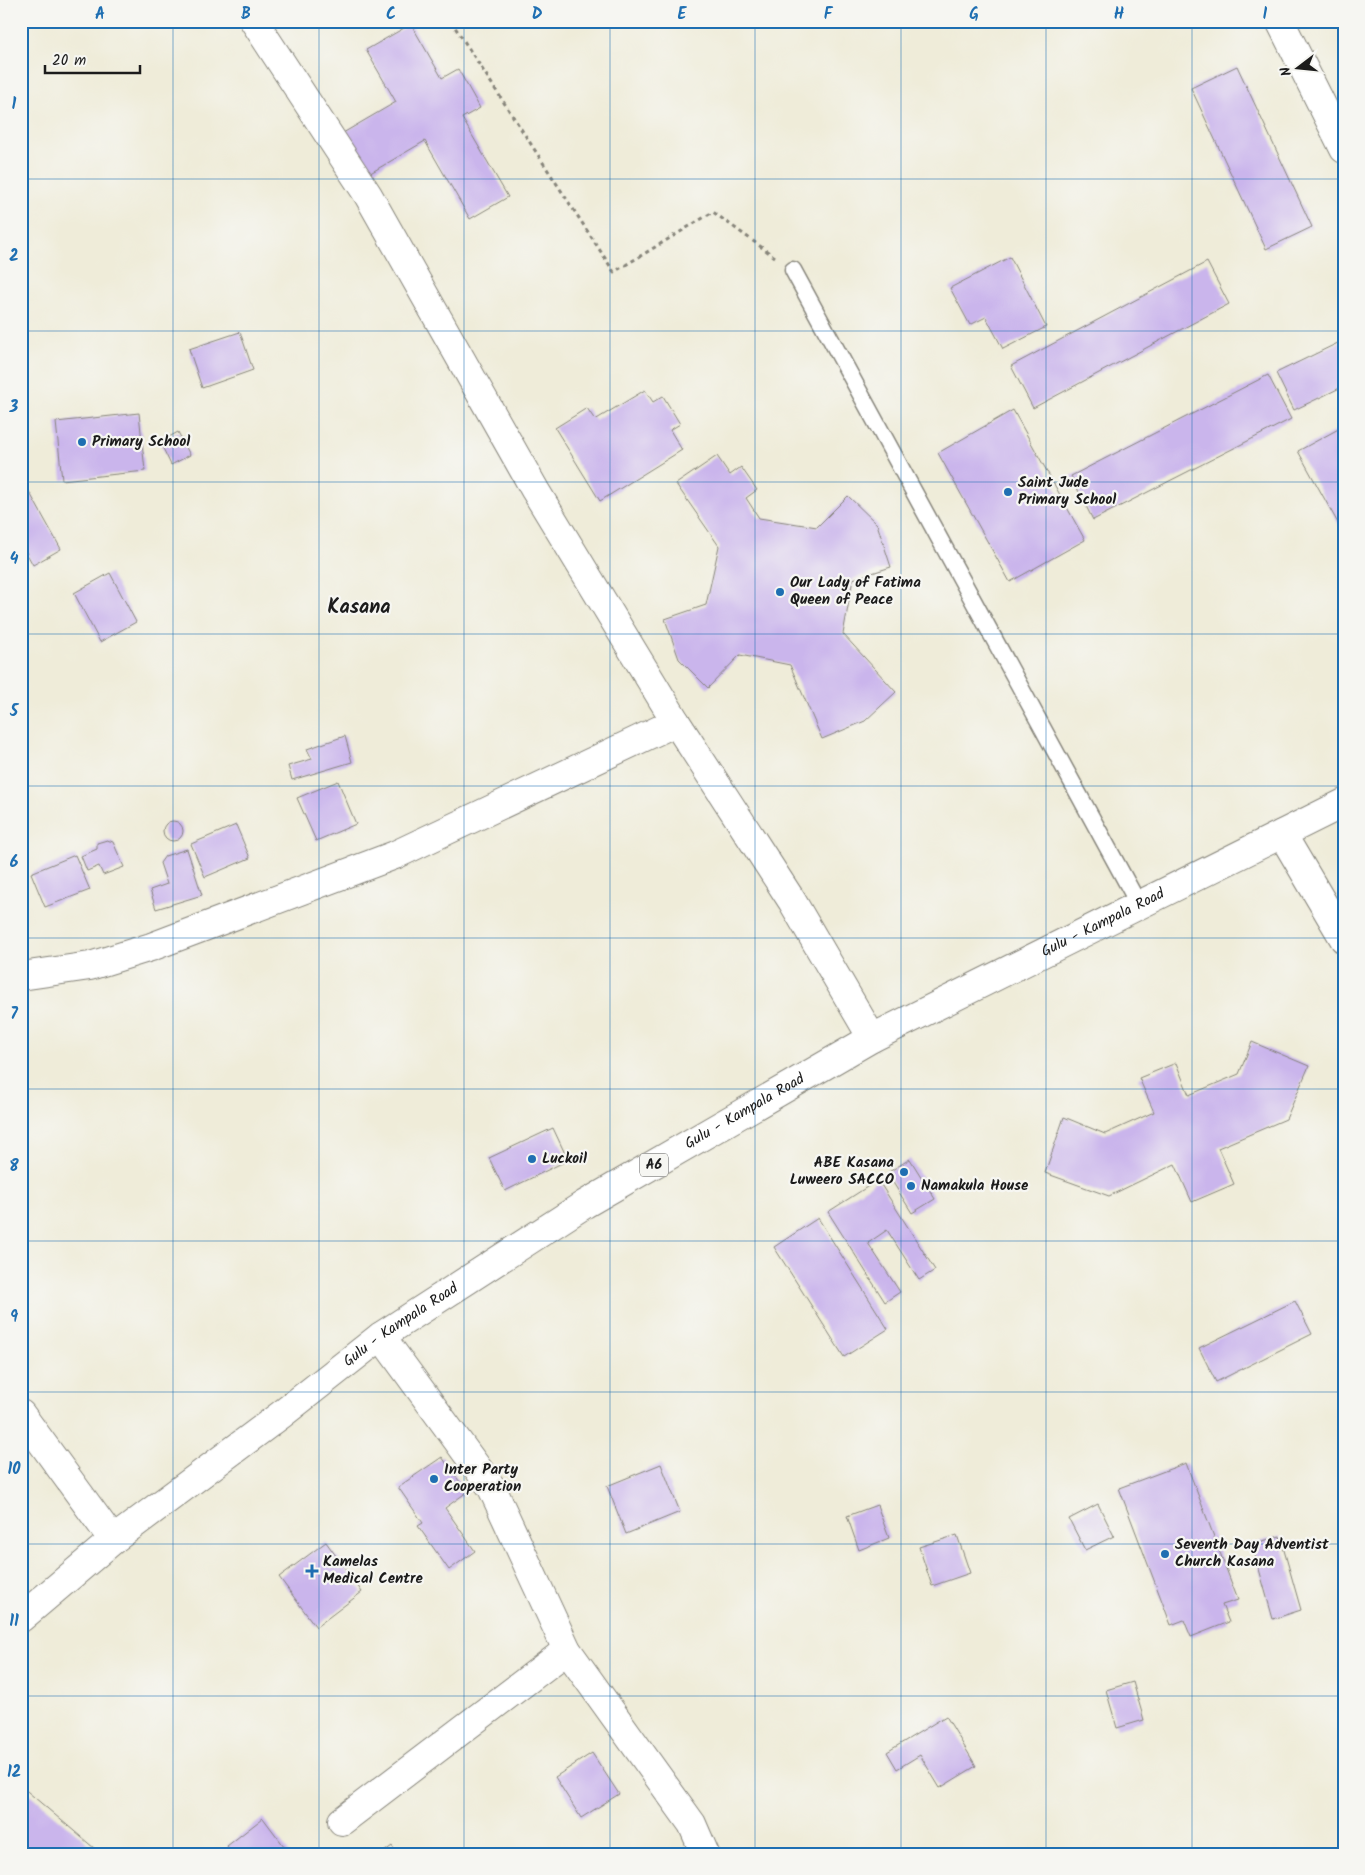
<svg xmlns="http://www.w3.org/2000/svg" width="1365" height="1875" viewBox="0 0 1365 1875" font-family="Kalam,sans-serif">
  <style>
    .building { fill: #cab5ec }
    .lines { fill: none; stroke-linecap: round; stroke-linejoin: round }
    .service-casing { stroke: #86847a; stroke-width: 19 }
    .minor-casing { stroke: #86847a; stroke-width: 30 }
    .primary-casing { stroke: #86847a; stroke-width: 30 }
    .path { stroke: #86847a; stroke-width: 3; stroke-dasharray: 4 4; stroke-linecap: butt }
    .service { stroke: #fff; stroke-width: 16 }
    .minor { stroke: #fff; stroke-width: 28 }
    .primary { stroke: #fff; stroke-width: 28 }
    .grid { fill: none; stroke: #1f6fb2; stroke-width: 1; stroke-opacity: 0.55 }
    .poi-dot { fill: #1f6fb2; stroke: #f6f6f2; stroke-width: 2 }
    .labels { text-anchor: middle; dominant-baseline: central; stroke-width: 4.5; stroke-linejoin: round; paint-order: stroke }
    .shield { fill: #f6f6f2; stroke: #5d5d5c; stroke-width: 1 }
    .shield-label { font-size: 14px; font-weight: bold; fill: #1c1c1c }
    .poi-label { font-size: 15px; font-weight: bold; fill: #1c1c1c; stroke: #f6f6f2; text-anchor: start }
    .street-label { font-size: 15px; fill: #1c1c1c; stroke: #f6f6f2 }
    .district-label { font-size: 20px; font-weight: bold; fill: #1c1c1c; stroke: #f6f6f2 }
    .neatline { fill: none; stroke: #1f6fb2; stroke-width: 2 }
    .grid-label { font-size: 16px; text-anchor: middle; font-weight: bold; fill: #1f6fb2 }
  </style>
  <rect width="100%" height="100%" fill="#f6f6f2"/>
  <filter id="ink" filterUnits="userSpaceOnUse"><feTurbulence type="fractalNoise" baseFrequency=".02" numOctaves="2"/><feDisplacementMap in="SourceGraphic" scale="10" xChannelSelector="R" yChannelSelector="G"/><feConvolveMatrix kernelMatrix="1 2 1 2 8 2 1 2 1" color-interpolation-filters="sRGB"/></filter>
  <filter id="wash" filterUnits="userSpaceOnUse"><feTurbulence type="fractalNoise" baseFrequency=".0096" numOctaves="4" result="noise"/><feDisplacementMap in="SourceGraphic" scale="20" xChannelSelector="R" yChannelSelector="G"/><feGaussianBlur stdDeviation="1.12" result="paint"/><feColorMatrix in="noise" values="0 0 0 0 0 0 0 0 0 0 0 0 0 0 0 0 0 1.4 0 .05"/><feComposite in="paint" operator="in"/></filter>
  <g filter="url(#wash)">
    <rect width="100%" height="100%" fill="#efecd9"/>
    <g id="blocks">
      <g class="building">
        <polygon points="411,24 442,78 458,69 480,108 462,118 508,197 470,219 425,141 367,175 343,133 396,102 366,50"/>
        <polygon points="1237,66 1312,227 1266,249 1191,88"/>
        <polygon points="1010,257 1046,327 1003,349 986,317 970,325 950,288"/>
        <polygon points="1207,262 1229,304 1033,408 1011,366"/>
        <polygon points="240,332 253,370 202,388 189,349"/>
        <polygon points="1344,340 1344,386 1294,410 1276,373"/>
        <polygon points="1268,375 1291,419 1093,520 1071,476"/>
        <polygon points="645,390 653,402 663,396 680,424 670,430 682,450 600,501 555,428 587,408 595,420"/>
        <polygon points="1013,410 1085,540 1010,582 938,453"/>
        <polygon points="139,413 145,471 62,480 56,422"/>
        <polygon points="1344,426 1344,534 1298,451"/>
        <polygon points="178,432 190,455 171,465 160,442"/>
        <polygon points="717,456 730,475 741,467 757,490 746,498 759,518 817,527 848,496 877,524 891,567 853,579 843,634 896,692 865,721 822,739 790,665 740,655 708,688 679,659 665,619 706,605 719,546 676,484"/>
        <polygon points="21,477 61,549 33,565 21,543"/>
        <polygon points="110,573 136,622 100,642 74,593"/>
        <polygon points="345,736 352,762 292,780 288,766 312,759 307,749"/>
        <polygon points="338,781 356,824 316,841 297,798"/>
        <circle cx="173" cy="831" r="10"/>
        <polygon points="236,825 250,858 205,877 191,844"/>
        <polygon points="107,840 113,842 124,867 103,875 99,866 87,871 81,856 97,849 97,843"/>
        <polygon points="187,849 202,895 156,909 150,890 167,884 160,863 165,856"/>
        <polygon points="75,855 90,890 45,907 31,873"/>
        <polygon points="1252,1042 1309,1066 1286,1119 1218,1148 1234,1184 1192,1202 1175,1164 1109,1196 1045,1173 1064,1117 1105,1134 1154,1112 1139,1078 1176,1063 1189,1095 1239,1074"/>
        <polygon points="553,1128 568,1160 505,1191 489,1158"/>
        <polygon points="910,1159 935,1199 912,1213 887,1173"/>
        <polygon points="878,1180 935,1270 919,1280 887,1230 868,1243 900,1292 885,1302 828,1212"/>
        <polygon points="818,1218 888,1329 844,1357 774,1247"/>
        <polygon points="1295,1301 1312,1334 1216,1382 1199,1348"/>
        <polygon points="442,1457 467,1492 445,1508 475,1551 449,1570 418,1526 423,1523 398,1487"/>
        <polygon points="1186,1463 1238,1600 1222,1605 1229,1622 1191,1637 1184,1620 1171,1625 1119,1488"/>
        <polygon points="661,1464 680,1512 626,1534 607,1486"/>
        <polygon points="1098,1504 1114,1536 1085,1550 1069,1519"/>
        <polygon points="877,1505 889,1538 859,1550 847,1516"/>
        <polygon points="957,1535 970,1573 932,1586 919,1547"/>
        <polygon points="1280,1536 1301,1610 1273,1619 1252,1544"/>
        <polygon points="326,1542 362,1592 316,1627 279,1577"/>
        <polygon points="1133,1682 1144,1720 1117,1728 1106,1690"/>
        <polygon points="946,1716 976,1766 940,1788 920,1755 897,1769 887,1752"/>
        <polygon points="592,1753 619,1794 581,1818 555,1777"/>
        <polygon points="21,1786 101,1854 21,1854"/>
        <polygon points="263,1818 290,1854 233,1854 227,1846"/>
        <polygon points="392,1846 397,1854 381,1854"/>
      </g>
    </g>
  </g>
  <g filter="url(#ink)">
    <use href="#blocks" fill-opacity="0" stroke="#86847a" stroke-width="1"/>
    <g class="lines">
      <g class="service-casing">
        <polyline id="service" points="793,270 1139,905"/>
      </g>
      <g class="minor-casing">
        <g id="minor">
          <polyline points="254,21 368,195 535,490 676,722 792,901 872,1038"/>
          <polyline points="1280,21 1344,149"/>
          <polyline points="1282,834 1344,939"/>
          <polyline points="21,976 90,966 151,947 395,855 676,722"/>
          <polyline points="381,1336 492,1488 567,1650 692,1824 705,1854"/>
          <polyline points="21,1414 113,1540"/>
          <polyline points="342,1821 567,1650"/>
        </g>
      </g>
      <g class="primary-casing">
        <g id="primary">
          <path id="s1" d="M 21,1618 L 113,1540 L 282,1414 L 381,1336 L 585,1204 L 872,1038 L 1344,803"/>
        </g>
      </g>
      <polyline class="path" points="451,21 614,272 713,212 775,257"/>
      <use href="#service" class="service"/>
      <use href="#minor" class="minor"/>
      <use href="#primary" class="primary"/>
    </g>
  </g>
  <path class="grid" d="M 173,21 L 173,1854M 319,21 L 319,1854M 464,21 L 464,1854M 610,21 L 610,1854M 755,21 L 755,1854M 901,21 L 901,1854M 1046,21 L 1046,1854M 1192,21 L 1192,1854M 21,179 L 1344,179M 21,331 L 1344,331M 21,482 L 1344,482M 21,634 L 1344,634M 21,786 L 1344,786M 21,938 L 1344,938M 21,1089 L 1344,1089M 21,1241 L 1344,1241M 21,1392 L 1344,1392M 21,1544 L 1344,1544M 21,1696 L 1344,1696"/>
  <g class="poi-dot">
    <circle cx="82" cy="442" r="5"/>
    <circle cx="1008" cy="492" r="5"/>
    <circle cx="780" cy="592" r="5"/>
    <circle cx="532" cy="1159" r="5"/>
    <circle cx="904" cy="1172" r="5"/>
    <circle cx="911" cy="1186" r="5"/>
    <circle cx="434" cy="1479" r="5"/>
    <circle cx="1165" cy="1554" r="5"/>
    <path d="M309.5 1563.5h5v5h5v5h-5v5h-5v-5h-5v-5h5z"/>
  </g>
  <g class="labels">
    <rect class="shield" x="640" y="1153.5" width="28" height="23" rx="4"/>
    <g class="shield-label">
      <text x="654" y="1165">A6</text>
    </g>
    <g class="poi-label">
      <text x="92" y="442">Primary School</text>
      <text x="1018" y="483">Saint Jude<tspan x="1018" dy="17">Primary School</tspan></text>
      <text x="790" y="583">Our Lady of Fatima<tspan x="790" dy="17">Queen of Peace</tspan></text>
      <text x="542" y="1159">Luckoil</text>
      <text x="894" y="1163" text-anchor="end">ABE Kasana<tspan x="894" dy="17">Luweero SACCO</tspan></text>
      <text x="921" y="1186">Namakula House</text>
      <text x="444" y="1470">Inter Party<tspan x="444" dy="17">Cooperation</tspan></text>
      <text x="1175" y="1545">Seventh Day Adventist<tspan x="1175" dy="17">Church Kasana</tspan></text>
      <text x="323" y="1562">Kamelas<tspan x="323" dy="17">Medical Centre</tspan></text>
    </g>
    <g class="street-label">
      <text stroke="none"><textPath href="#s1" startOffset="1290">Gulu - Kampala Road</textPath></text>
      <text stroke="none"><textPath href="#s1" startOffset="885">Gulu - Kampala Road</textPath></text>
      <text stroke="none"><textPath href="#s1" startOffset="480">Gulu - Kampala Road</textPath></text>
    </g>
    <g class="district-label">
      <text x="359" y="608">Kasana</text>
    </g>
  </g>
  <rect width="1365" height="1875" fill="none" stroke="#f6f6f2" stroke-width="55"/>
  <g transform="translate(1298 68) rotate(254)" stroke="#f6f6f2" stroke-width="4" paint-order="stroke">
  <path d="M0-4L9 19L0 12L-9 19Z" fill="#1c1c1c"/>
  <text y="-8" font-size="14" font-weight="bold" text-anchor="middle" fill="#1c1c1c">N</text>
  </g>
  <path d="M45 65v8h95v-8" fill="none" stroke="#1c1c1c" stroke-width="2.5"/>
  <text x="52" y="65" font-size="15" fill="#1c1c1c" stroke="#f6f6f2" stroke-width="4" paint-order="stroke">20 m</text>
  <rect x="28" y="28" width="1310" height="1820" class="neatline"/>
  <g class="grid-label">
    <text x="100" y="19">A</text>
    <text x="246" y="19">B</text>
    <text x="391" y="19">C</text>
    <text x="537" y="19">D</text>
    <text x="682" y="19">E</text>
    <text x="828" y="19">F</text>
    <text x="974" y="19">G</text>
    <text x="1119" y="19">H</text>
    <text x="1265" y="19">I</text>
    <text x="14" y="109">1</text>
    <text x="14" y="261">2</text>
    <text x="14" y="412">3</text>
    <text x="14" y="564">4</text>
    <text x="14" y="716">5</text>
    <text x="14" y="867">6</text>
    <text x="14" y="1019">7</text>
    <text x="14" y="1171">8</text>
    <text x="14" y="1322">9</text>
    <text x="14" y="1474">10</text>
    <text x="14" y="1626">11</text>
    <text x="14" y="1777">12</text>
  </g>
</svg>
